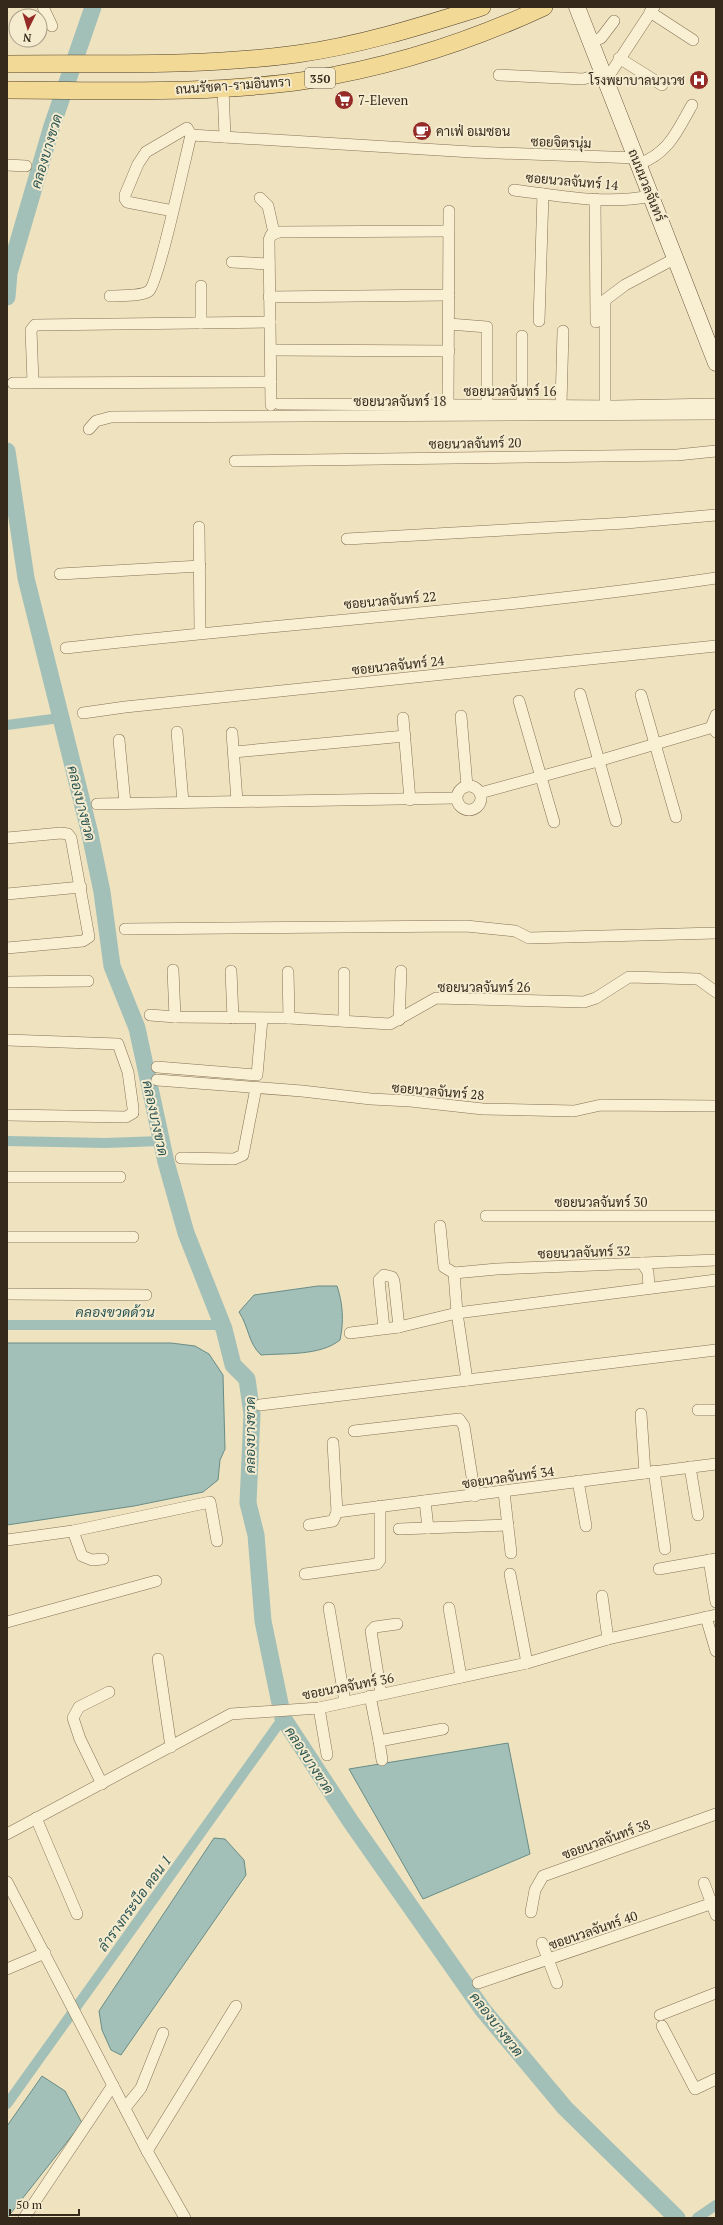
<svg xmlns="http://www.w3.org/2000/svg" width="723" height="2225" viewBox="0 0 723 2225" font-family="'PT Serif',Sarabun,serif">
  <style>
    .water { fill: #a2bfb8; stroke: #698d86 }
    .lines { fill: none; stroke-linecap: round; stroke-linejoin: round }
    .canal { stroke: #a2bfb8; stroke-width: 10 }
    .river { stroke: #a2bfb8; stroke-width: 17 }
    .street-casing { stroke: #867257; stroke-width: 12 }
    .secondary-casing { stroke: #68533b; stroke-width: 17 }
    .primary-casing { stroke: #53402c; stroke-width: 18 }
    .street { stroke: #f9efd2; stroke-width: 11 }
    .secondary { stroke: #f9efd2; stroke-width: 16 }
    .primary { stroke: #f2d995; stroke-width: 17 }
    .labels { text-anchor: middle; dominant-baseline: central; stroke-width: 4; stroke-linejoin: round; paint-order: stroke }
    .shield { fill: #f5ebce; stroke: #6f6351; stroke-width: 1 }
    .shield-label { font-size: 12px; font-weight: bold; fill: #35291c }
    .poi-label { font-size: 13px; fill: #35291c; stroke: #f5ebce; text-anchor: start }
    .street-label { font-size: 13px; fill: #35291c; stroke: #f5ebce }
    .water-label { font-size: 14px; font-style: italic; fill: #2b5554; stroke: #f5ebce }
  </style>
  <rect width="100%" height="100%" fill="#eee2bf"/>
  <g class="water">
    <path d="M 318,1286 L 337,1286 C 343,1304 344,1321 340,1340 C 320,1356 286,1353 261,1355 C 248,1343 249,1327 239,1312 L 254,1295 Z"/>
    <polygon points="7,1343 171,1343 195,1346 209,1354 223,1375 225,1449 220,1460 218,1480 203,1492 134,1506 7,1525"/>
    <polygon points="508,1743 530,1854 423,1899 349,1769"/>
    <polygon points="214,1838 225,1839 244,1860 246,1875 121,2055 111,2050 102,2030 99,2011"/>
    <polygon points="42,2076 65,2091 82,2123 7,2218 7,2126"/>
  </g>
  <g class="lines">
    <g class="canal">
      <polyline points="7,725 60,718"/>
      <polyline points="7,1141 105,1143 161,1141"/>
      <polyline points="7,1325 222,1325"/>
      <polyline points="7,2104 283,1718"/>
      <polyline points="697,2218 716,2205"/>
    </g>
    <g class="river">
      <polyline points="7,297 9,273 52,126 93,7"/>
      <polyline points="7,451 26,578 90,834 102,892 112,966 137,1028 166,1162 186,1233 224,1329 233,1365 247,1379 252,1414 248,1503 256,1535 263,1621 283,1718 351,1822 483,2010 565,2108 677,2218"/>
    </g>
    <g class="street-casing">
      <g id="street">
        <polyline points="43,7 52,26"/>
        <polyline points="650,12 693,40"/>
        <polyline points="590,42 601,38 614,21"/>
        <polyline points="619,58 662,85"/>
        <polyline points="499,75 583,79 612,71 654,7"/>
        <polyline points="223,88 225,137"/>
        <polyline points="191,135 472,152 637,158"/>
        <path d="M 639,164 C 669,153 677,131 692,105"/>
        <polyline points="7,165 26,166"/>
        <path d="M 514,190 C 559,196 607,205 651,196"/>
        <polyline points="260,198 268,206 274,233"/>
        <polyline points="595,199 596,322"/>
        <polyline points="232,262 269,264"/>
        <path d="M 110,296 C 121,295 140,297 149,291 C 158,284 186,155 191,135 L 187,128 L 146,152 L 138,164 L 125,195 L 125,199 L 127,202 L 173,211"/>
        <polyline points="269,297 449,295"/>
        <polyline points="539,321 543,194"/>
        <polyline points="201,323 201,286"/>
        <polyline points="449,324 487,327 487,405"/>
        <polyline points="271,350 449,351"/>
        <polyline points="33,382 31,330 35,325 270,322"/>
        <polyline points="13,383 271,382"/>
        <polyline points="605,399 605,300 625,285 676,258"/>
        <polyline points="279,404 615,406 716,404"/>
        <polyline points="448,404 449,211"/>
        <polyline points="271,405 269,240 271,235 279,232 448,231"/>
        <polyline points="561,405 563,331"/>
        <polyline points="522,406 522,336"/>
        <polyline points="89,429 96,421 111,417 716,414"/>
        <polyline points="235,461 677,455 716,451"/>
        <polyline points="199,527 200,632"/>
        <polyline points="347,539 626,523 716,515"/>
        <polyline points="60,574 200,566"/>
        <path d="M 66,648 C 282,623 500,610 716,578"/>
        <polyline points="580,694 616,821"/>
        <polyline points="641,695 676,817"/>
        <polyline points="519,701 554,822"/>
        <polyline points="83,713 125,707 716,646"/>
        <polyline points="716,715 712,725 716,732"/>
        <polyline points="461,716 467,786"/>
        <polyline points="403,718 410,800"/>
        <polyline points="177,732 183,802"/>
        <polyline points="232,733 237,801"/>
        <polyline points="119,740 125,803"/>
        <polyline points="234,752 405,736"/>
        <circle cx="469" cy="798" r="12"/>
        <polyline points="480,793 598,761 713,727"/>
        <polyline points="97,804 456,798"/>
        <polyline points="7,838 61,833 68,834 71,838 89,937 83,941 7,948"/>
        <polyline points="7,894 81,887"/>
        <polyline points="125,929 466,926 515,931 529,938 716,933"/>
        <polyline points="173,970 175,1017 289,1018 390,1024 436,998 584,1002 596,998 629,977 698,979 716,992"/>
        <polyline points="231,971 233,1018"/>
        <polyline points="288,972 289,1018"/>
        <polyline points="7,982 88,981"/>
        <polyline points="150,1015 175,1017"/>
        <polyline points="399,1020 401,971"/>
        <polyline points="344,1021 344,973"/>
        <polyline points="7,1040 118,1044 128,1072 133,1108 133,1113 126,1117 7,1115"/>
        <polyline points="157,1067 257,1075 262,1019"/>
        <polyline points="157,1080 302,1091 371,1099 410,1101 483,1109 574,1111 601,1105 716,1106"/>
        <polyline points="181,1158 234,1159 243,1155 256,1088"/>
        <polyline points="7,1177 120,1177"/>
        <polyline points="486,1216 716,1216"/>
        <polyline points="440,1226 444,1267 454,1273 457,1313 467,1380"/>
        <polyline points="7,1237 133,1237"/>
        <polyline points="642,1263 648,1272 649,1288"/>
        <polyline points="454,1273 497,1269 716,1260"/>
        <polyline points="7,1294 146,1295"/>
        <polyline points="384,1328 379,1280 384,1275 392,1277 394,1281 399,1327"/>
        <polyline points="350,1333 399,1327 457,1313 716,1280"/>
        <polyline points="260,1405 716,1350"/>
        <polyline points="698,1410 716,1410"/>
        <polyline points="641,1414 645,1473"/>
        <polyline points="354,1431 459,1419 464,1426 475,1496"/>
        <polyline points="333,1443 337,1512"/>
        <polyline points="690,1467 698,1515"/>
        <polyline points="654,1471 665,1549"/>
        <polyline points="578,1481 586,1526"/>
        <polyline points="504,1492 511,1553"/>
        <polyline points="425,1501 428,1528"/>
        <polyline points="309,1525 333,1521 337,1512 716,1464"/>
        <polyline points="399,1529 508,1525"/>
        <polyline points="73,1531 82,1556 92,1560 103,1559"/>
        <polyline points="7,1540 73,1531 210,1502 217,1541"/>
        <polyline points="709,1560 716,1602"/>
        <polyline points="659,1569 716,1559"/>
        <polyline points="305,1574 377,1564 380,1560 380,1506"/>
        <polyline points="510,1574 527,1663"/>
        <polyline points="602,1596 608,1639"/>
        <polyline points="329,1608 345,1702"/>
        <polyline points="449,1608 461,1677"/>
        <polyline points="706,1617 716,1651"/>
        <polyline points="7,1622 156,1581"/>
        <polyline points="158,1659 171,1747"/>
        <polyline points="381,1694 371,1631 375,1627 397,1624"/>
        <polyline points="370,1696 379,1741 443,1729"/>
        <polyline points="319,1708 327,1755"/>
        <polyline points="379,1741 382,1760"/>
        <polyline points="102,1784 80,1739 73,1718 79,1707 109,1692"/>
        <polyline points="36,1818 77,1914"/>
        <polyline points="7,1834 231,1714 319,1708 527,1663 608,1639 716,1615"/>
        <polyline points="7,1882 147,2151 185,2218"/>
        <polyline points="704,1883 716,1915"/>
        <polyline points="531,1912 535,1890 543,1876 716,1814"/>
        <polyline points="542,1943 557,1983"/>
        <polyline points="7,1969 45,1953"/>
        <polyline points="478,1983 716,1902"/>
        <polyline points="660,2015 716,1993"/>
        <polyline points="662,2026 695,2089 716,2079"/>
        <polyline points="125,2108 141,2088 163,2033"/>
        <polyline points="147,2151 236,2006"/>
        <polyline points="24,2218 113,2085"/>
      </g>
    </g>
    <g class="secondary-casing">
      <polyline id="secondary" points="577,7 716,363"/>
    </g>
    <g class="primary-casing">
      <g id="primary">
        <path d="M 7,64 C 103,63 202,67 297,54 C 361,45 421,26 482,7"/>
        <path d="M 7,90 C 107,90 209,95 308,80 C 390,67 469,42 544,7"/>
      </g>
    </g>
    <use href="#street" class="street"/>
    <use href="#secondary" class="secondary"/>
    <use href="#primary" class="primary"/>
  </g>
  <defs>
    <g id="hospital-disc" transform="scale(1)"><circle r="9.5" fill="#952b27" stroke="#f5ebce"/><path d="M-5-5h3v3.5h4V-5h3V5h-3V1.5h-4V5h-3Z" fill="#fff"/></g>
    <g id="supermarket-disc" transform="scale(1)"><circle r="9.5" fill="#952b27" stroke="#f5ebce"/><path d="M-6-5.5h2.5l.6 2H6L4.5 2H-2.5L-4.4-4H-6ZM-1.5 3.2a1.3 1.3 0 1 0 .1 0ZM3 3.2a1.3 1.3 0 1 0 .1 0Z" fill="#fff"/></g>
    <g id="cafe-disc" transform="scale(1)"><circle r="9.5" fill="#952b27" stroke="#f5ebce"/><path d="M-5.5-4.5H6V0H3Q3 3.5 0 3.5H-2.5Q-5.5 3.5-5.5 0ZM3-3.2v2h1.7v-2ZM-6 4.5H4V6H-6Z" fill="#fff"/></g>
  </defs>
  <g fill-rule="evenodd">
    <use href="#hospital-disc" x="699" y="80"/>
    <use href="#supermarket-disc" x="344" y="100"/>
    <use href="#cafe-disc" x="422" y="131"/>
  </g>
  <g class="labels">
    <rect class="shield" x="305" y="68" width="30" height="20" rx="3"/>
    <g class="shield-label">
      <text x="320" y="78">350</text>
    </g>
    <g class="poi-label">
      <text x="685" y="80" text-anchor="end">โรงพยาบาลนวเวช</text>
      <text x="358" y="100">7-Eleven</text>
      <text x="436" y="131">คาเฟ่ อเมซอน</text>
    </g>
    <g class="street-label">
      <text transform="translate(233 85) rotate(-4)">ถนนรัชดา-รามอินทรา</text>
      <text transform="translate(561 142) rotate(2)">ซอยจิตรนุ่ม</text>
      <text transform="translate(572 181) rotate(5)">ซอยนวลจันทร์ 14</text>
      <text transform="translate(647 185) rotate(68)">ถนนนวลจันทร์</text>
      <text x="510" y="391">ซอยนวลจันทร์ 16</text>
      <text x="400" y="401">ซอยนวลจันทร์ 18</text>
      <text transform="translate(475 443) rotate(-1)">ซอยนวลจันทร์ 20</text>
      <text transform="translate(390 600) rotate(-5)">ซอยนวลจันทร์ 22</text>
      <text transform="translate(398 665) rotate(-6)">ซอยนวลจันทร์ 24</text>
      <text x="484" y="987">ซอยนวลจันทร์ 26</text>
      <text transform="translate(438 1091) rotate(5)">ซอยนวลจันทร์ 28</text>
      <text x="601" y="1202">ซอยนวลจันทร์ 30</text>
      <text transform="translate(584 1252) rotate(-2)">ซอยนวลจันทร์ 32</text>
      <text transform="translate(508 1477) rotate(-8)">ซอยนวลจันทร์ 34</text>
      <text transform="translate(348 1686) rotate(-11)">ซอยนวลจันทร์ 36</text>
      <text transform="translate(606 1839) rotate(-20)">ซอยนวลจันทร์ 38</text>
      <text transform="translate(593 1930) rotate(-19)">ซอยนวลจันทร์ 40</text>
    </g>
    <g class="water-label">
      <text transform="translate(46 151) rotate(-73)">คลองบางขวด</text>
      <text transform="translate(82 803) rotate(76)">คลองบางขวด</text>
      <text transform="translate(156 1118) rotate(78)">คลองบางขวด</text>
      <text x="115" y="1311">คลองขวดด้วน</text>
      <text transform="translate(249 1435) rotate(-90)">คลองบางขวด</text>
      <text transform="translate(310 1760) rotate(57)">คลองบางขวด</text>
      <text transform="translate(134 1903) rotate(-54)">ลำรางกระบือ ตอน 1</text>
      <text transform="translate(497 2024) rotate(52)">คลองบางขวด</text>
    </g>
  </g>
  <rect width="723" height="2225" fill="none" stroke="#35291c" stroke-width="16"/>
  <g transform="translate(28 28) rotate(185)"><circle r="19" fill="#f5ebce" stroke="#a89d87"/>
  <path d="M0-3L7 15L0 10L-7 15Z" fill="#952b27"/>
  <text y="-6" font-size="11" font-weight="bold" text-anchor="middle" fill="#35291c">N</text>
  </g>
  <path d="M10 2209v6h69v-6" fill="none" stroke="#35291c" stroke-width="2"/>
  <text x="16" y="2209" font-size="12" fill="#35291c" stroke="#f5ebce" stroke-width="3" paint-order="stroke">50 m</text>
</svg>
